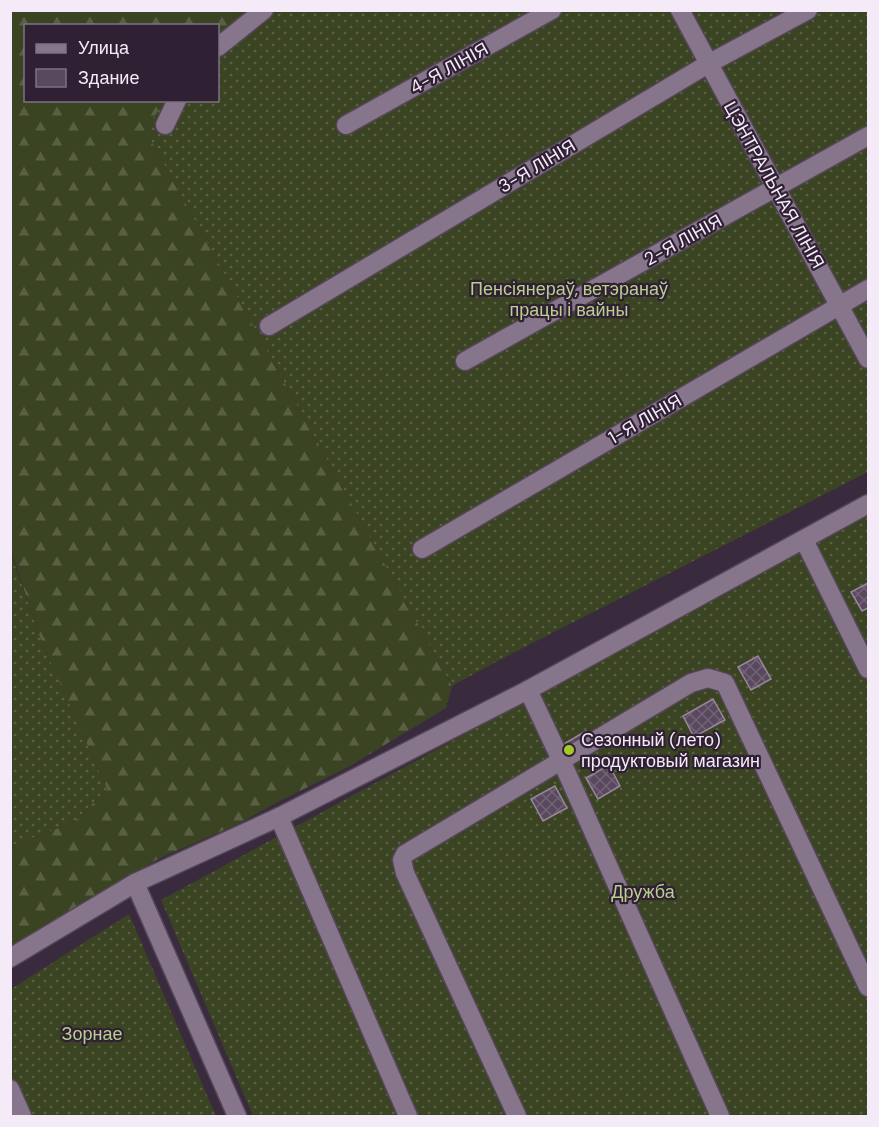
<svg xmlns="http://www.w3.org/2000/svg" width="879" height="1127" viewBox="0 0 879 1127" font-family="'DM Sans',sans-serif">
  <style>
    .grass { fill: url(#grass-dots) }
    .forest { fill: url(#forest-firs) }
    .building { fill: url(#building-cross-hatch); stroke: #99879e; stroke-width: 1.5 }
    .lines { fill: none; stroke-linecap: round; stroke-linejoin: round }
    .minor-casing { stroke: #534657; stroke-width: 21 }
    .minor { stroke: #87758b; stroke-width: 18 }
    .poi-dot { fill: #a4c824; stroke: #2f2033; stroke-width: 2 }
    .labels { text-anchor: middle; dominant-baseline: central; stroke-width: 4.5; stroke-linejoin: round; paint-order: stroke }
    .street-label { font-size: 18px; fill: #f5ebf8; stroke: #2f2033 }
    .park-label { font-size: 18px; fill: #bace8f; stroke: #2f2033 }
    .poi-label { font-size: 18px; fill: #f5ebf8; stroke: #2f2033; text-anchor: start }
  </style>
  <defs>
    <pattern id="grass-dots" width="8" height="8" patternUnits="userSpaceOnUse" patternTransform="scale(1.5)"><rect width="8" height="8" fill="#3b4422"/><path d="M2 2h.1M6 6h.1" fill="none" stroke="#585f43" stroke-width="1.8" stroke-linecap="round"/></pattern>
    <pattern id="forest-firs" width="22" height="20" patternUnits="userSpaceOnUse" patternTransform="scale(1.5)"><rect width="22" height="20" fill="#3b4422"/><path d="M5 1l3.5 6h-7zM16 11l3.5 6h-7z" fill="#585f43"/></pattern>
    <pattern id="building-cross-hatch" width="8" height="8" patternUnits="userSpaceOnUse" patternTransform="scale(1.5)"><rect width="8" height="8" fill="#5a495e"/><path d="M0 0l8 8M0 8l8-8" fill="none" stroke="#726376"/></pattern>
  </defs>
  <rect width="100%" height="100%" fill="#392a3d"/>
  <g class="grass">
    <polygon points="239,11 868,11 868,472 505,657 452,686 144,128 167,101 218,100 218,37"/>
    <polygon points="868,514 868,1116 253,1116 161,900"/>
    <polygon points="10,551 41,640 107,789 74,822 11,846"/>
    <polygon points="129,914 216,1116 11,1116 11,989"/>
  </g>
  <polygon class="forest" points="11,11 239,11 218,37 218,26 26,26 26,100 167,101 144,128 452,686 446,708 350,766 276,803 238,824 158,859 11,949 11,846 74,822 107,789 41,640 11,551"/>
  <g class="building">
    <polygon points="868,583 868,608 862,611 851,592"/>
    <polygon points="758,656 771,679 751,690 738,667"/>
    <polygon points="713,699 725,720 694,737 683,716"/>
    <polygon points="586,731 594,744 570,759 562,745"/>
    <polygon points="609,765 620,786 598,799 586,778"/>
    <polygon points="555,786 567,808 543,821 531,799"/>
  </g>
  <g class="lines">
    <g class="minor-casing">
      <g id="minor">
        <polyline points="680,10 868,359"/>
        <polyline points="218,47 264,10"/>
        <polyline points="165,125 177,100"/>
        <polyline points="346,125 552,10"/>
        <polyline points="269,326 708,64 808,10"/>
        <polyline points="465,361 868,136"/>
        <polyline points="804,540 868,669"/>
        <polyline points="422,549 868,289"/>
        <polyline points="528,690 562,762 720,1116"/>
        <polyline points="279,817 408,1116"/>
        <polyline points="135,883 237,1116"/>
        <polyline points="10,958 135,883 279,817 528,690 868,504"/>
        <polyline points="10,1089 22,1116"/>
        <polyline points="517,1116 405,873 402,860 405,854 691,683 708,678 725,683 868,987"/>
      </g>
    </g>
    <use href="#minor" class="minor"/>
  </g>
  <circle class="poi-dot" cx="569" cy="750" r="6"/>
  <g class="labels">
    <g class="street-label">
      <text transform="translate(449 68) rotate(-29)">4-Я ЛІНІЯ</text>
      <text transform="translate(537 166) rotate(-31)">3-Я ЛІНІЯ</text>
      <text transform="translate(774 185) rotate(61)">ЦЭНТРАЛЬНАЯ ЛІНІЯ</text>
      <text transform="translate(683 240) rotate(-29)">2-Я ЛІНІЯ</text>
      <text transform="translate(645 419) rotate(-30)">1-Я ЛІНІЯ</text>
    </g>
    <g class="park-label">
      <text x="569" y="289">Пенсіянераў, ветэранаў<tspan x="569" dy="21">працы і вайны</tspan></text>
      <text x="643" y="892">Дружба</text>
      <text x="92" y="1034">Зорнае</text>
    </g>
    <g class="poi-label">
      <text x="581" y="740">Сезонный (лето)<tspan x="581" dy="21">продуктовый магазин</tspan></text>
    </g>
  </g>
  <rect width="879" height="1127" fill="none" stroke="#f5ebf8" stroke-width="24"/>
  <rect x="24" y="24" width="195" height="78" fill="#2f2033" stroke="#7e7182" stroke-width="1.5"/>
  <rect x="36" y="44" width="30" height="9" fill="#87758b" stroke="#7e7182" stroke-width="1.5"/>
  <text x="78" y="54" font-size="18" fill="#f5ebf8">Улица</text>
  <rect x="36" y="69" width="30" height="18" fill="#5a495e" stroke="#7e7182" stroke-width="1.5"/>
  <text x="78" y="84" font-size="18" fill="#f5ebf8">Здание</text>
</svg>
